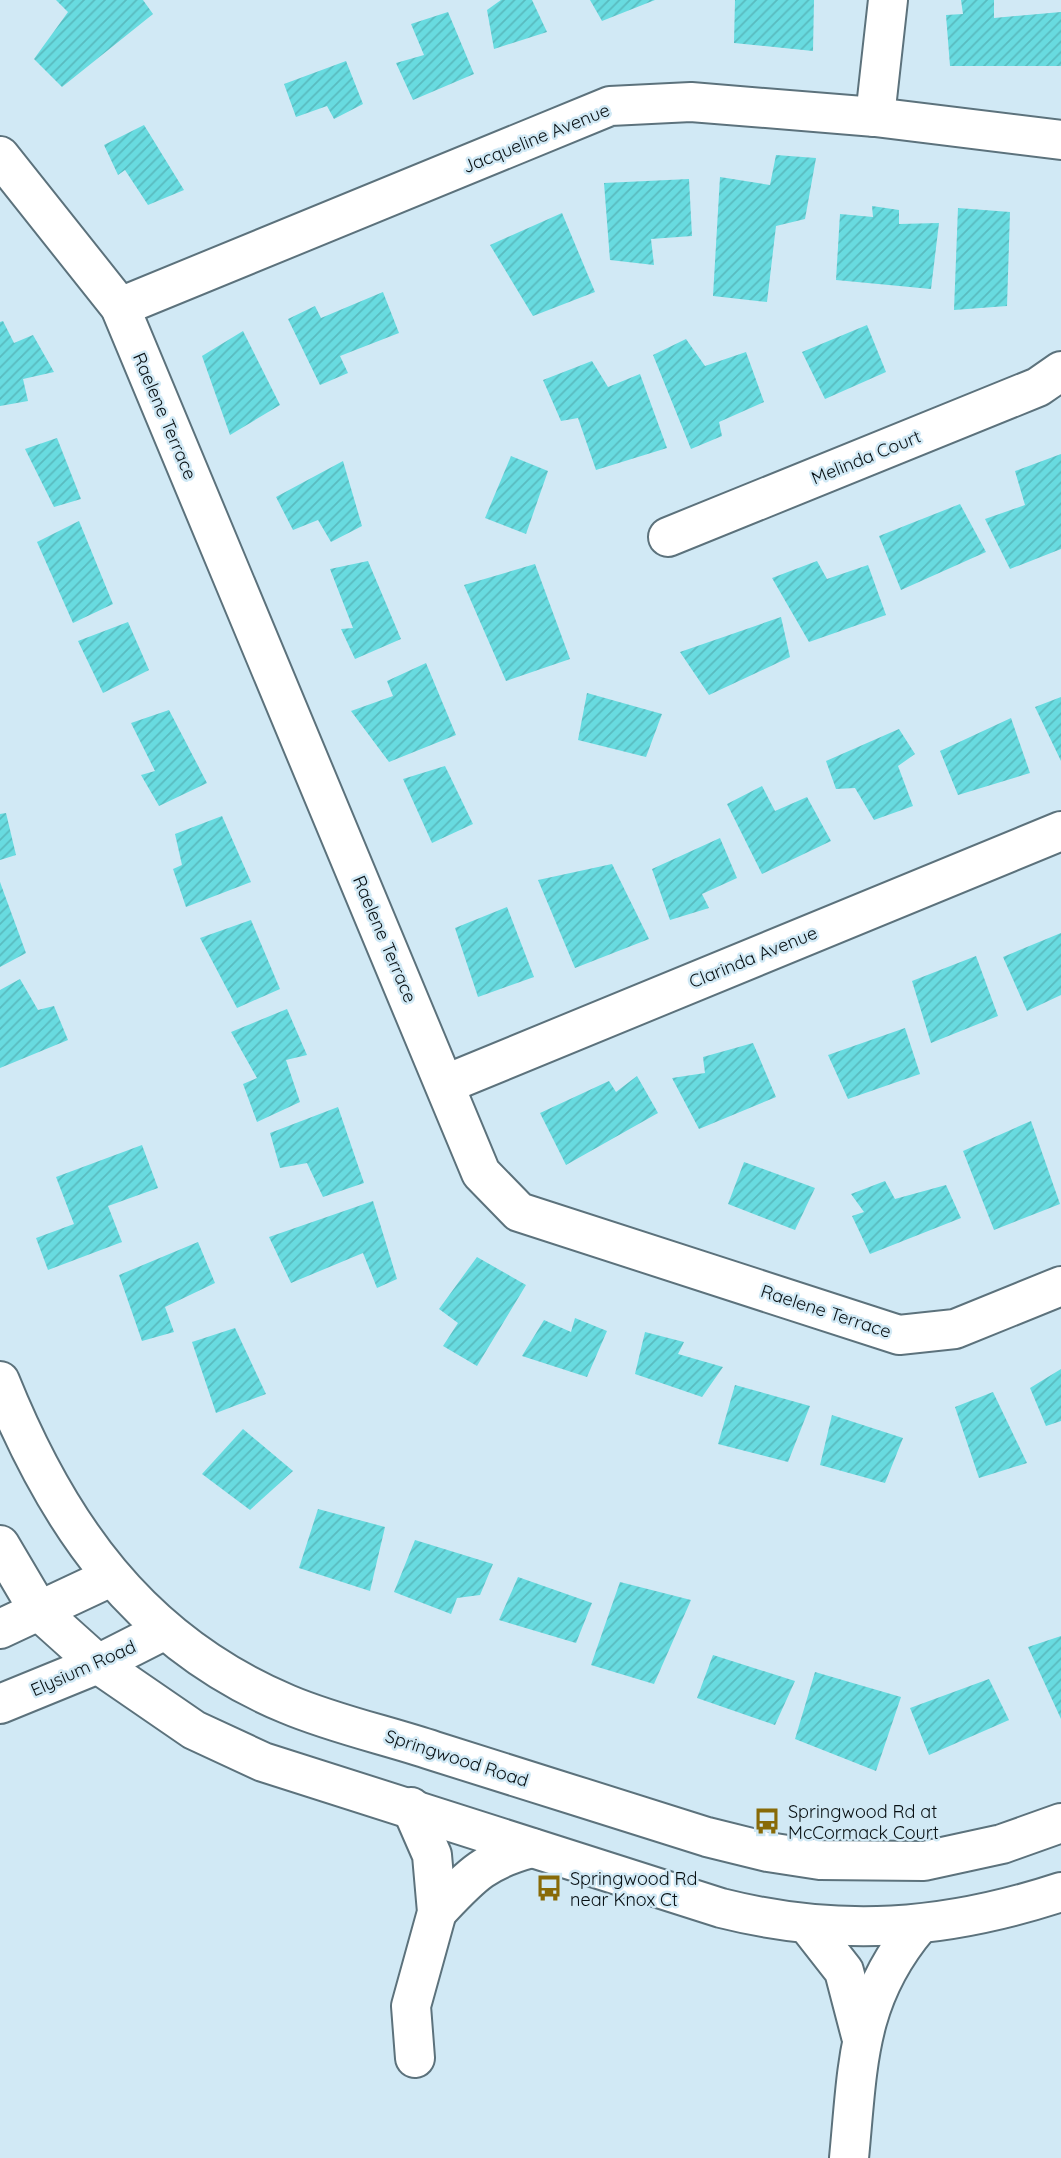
<svg xmlns="http://www.w3.org/2000/svg" width="1061" height="2158" viewBox="0 0 1061 2158" font-family="Quicksand,sans-serif">
  <style>
    .building { fill: url(#building-hatch) }
    .lines { fill: none; stroke-linecap: round; stroke-linejoin: round }
    .minor-casing { stroke: #5c727c; stroke-width: 42 }
    .major-casing { stroke: #5c727c; stroke-width: 42 }
    .minor { stroke: #fff; stroke-width: 38 }
    .major { stroke: #fff; stroke-width: 38 }
    .labels { text-anchor: middle; dominant-baseline: central; stroke-width: 5; stroke-linejoin: round; paint-order: stroke }
    .street-label { font-size: 18px; fill: #070f12; stroke: #d1e9f5 }
    .poi-label { font-size: 18px; fill: #070f12; stroke: #d1e9f5; text-anchor: start }
  </style>
  <defs>
    <pattern id="building-hatch" width="6" height="6" patternUnits="userSpaceOnUse" patternTransform="scale(1.75)"><rect width="6" height="6" fill="#68dbe0"/><path d="M-1 1l2-2M0 6l6-6M5 7l2-2" fill="none" stroke="#59bbbf"/></pattern>
  </defs>
  <rect width="100%" height="100%" fill="#d1e9f5"/>
  <g class="building">
    <polygon points="56,0 143,0 153,14 62,87 34,59 68,12"/>
    <polygon points="501,0 532,0 547,32 494,49 487,10"/>
    <polygon points="590,0 655,0 602,21"/>
    <polygon points="735,0 814,0 813,51 734,43"/>
    <polygon points="961,0 994,0 994,18 1061,12 1061,66 950,66 946,15 963,14"/>
    <polygon points="448,12 474,74 413,100 396,63 424,55 411,24"/>
    <polygon points="346,61 363,104 334,119 327,106 296,117 284,84"/>
    <polygon points="144,125 184,190 148,205 125,170 118,175 104,145"/>
    <polygon points="776,155 816,158 805,219 776,226 767,302 713,296 720,177 770,185"/>
    <polygon points="689,179 692,236 651,239 654,265 610,260 604,183"/>
    <polygon points="872,206 899,210 899,224 939,223 931,289 836,280 840,214 873,217"/>
    <polygon points="958,208 1010,212 1007,306 954,310"/>
    <polygon points="562,213 595,292 533,316 490,245"/>
    <polygon points="383,292 399,333 340,356 348,373 320,385 288,319 315,306 321,318"/>
    <polygon points="3,321 14,343 33,335 54,372 23,379 28,401 0,406 0,322"/>
    <polygon points="867,325 886,372 825,399 802,352"/>
    <polygon points="243,331 280,405 230,435 202,356"/>
    <polygon points="686,339 705,366 746,352 764,402 719,422 722,436 691,449 653,355"/>
    <polygon points="592,361 608,387 640,374 667,448 596,470 578,418 561,421 543,380"/>
    <polygon points="57,438 81,499 54,507 25,449"/>
    <polygon points="1061,454 1061,549 1010,569 985,519 1025,505 1015,471"/>
    <polygon points="511,456 548,471 526,534 485,518"/>
    <polygon points="343,461 362,526 331,542 318,520 293,530 276,497"/>
    <polygon points="960,504 986,552 901,590 879,536"/>
    <polygon points="79,521 113,604 73,623 37,542"/>
    <polygon points="368,561 401,639 355,659 341,629 353,628 330,569"/>
    <polygon points="817,561 827,579 868,565 886,615 809,642 772,578"/>
    <polygon points="535,564 570,659 506,681 464,585"/>
    <polygon points="781,617 790,657 709,695 680,652"/>
    <polygon points="128,622 149,670 103,693 78,641"/>
    <polygon points="426,663 456,735 389,762 351,711 393,696 387,681"/>
    <polygon points="587,693 662,714 646,757 578,740"/>
    <polygon points="1061,697 1061,761 1035,707"/>
    <polygon points="169,710 207,783 159,806 141,775 155,771 131,723"/>
    <polygon points="1011,718 1030,773 958,795 940,751"/>
    <polygon points="899,729 915,754 898,766 913,806 874,820 855,788 836,789 826,761"/>
    <polygon points="445,766 473,824 432,843 403,779"/>
    <polygon points="762,786 775,811 807,797 831,841 762,874 727,804"/>
    <polygon points="6,813 16,855 0,860 0,814"/>
    <polygon points="222,816 251,882 186,907 173,869 182,865 175,834"/>
    <polygon points="720,838 737,878 702,894 709,908 670,920 652,869"/>
    <polygon points="612,864 649,939 575,968 538,880"/>
    <polygon points="0,882 26,953 0,967"/>
    <polygon points="507,907 534,977 478,997 455,928"/>
    <polygon points="251,920 280,989 237,1008 200,938"/>
    <polygon points="1061,933 1061,995 1027,1011 1003,957"/>
    <polygon points="976,956 998,1016 931,1043 912,981"/>
    <polygon points="20,979 38,1010 54,1006 68,1040 0,1068 0,990"/>
    <polygon points="287,1009 307,1055 286,1060 300,1102 257,1122 243,1084 257,1078 231,1032"/>
    <polygon points="905,1028 920,1074 848,1099 828,1055"/>
    <polygon points="753,1043 776,1097 699,1129 672,1078 705,1073 703,1057"/>
    <polygon points="637,1076 658,1113 566,1165 540,1113 609,1081 616,1092"/>
    <polygon points="338,1107 364,1183 323,1197 307,1163 280,1168 270,1133"/>
    <polygon points="1031,1121 1060,1204 994,1230 963,1151"/>
    <polygon points="142,1145 158,1188 108,1206 122,1242 48,1270 36,1238 74,1224 56,1177"/>
    <polygon points="744,1162 815,1188 795,1230 728,1204"/>
    <polygon points="885,1181 895,1199 946,1185 961,1218 870,1254 852,1216 864,1212 851,1194"/>
    <polygon points="373,1201 397,1279 377,1288 363,1253 291,1283 269,1237"/>
    <polygon points="198,1242 215,1283 165,1307 174,1332 142,1341 119,1275"/>
    <polygon points="477,1257 526,1285 477,1366 443,1346 458,1323 439,1309"/>
    <polygon points="575,1318 607,1331 587,1377 522,1356 544,1320 571,1332"/>
    <polygon points="235,1328 266,1394 216,1413 192,1342"/>
    <polygon points="645,1332 684,1342 678,1354 723,1367 702,1397 635,1374"/>
    <polygon points="1061,1369 1061,1421 1046,1426 1030,1388"/>
    <polygon points="735,1385 810,1406 788,1462 718,1444"/>
    <polygon points="993,1392 1027,1463 979,1478 955,1407"/>
    <polygon points="832,1415 903,1438 885,1483 820,1465"/>
    <polygon points="243,1429 293,1471 250,1510 202,1474"/>
    <polygon points="318,1509 385,1527 370,1591 299,1568"/>
    <polygon points="415,1540 493,1564 480,1595 457,1598 451,1614 394,1592"/>
    <polygon points="518,1577 592,1603 576,1643 499,1620"/>
    <polygon points="620,1582 691,1600 654,1684 591,1665"/>
    <polygon points="1061,1636 1061,1719 1028,1647"/>
    <polygon points="713,1655 795,1681 775,1725 697,1698"/>
    <polygon points="815,1672 901,1697 876,1771 795,1739"/>
    <polygon points="989,1679 1009,1720 929,1755 910,1708"/>
  </g>
  <g class="lines">
    <g class="minor-casing">
      <g id="minor">
        <polyline points="875,117 888,0"/>
        <polyline points="0,156 120,307 481,1173 519,1212 899,1335 955,1329 1061,1286"/>
        <polyline points="120,307 610,106 691,102 875,117 1061,140"/>
        <polyline points="668,537 1038,387 1061,371"/>
        <polyline points="446,1084 1061,831"/>
        <polyline points="0,1629 111,1577"/>
        <polyline points="0,1704 98,1664 165,1630"/>
        <polyline points="411,1807 432,1855 437,1912 411,2006 415,2058"/>
        <path d="M 437,1912 C 471,1876 483,1861 532,1848"/>
        <polyline points="808,1925 844,1971 861,2036"/>
        <path d="M 849,2158 C 858,2066 856,1999 919,1925"/>
      </g>
    </g>
    <g class="major-casing">
      <g id="major">
        <path d="M 0,1381 C 58,1525 139,1642 287,1704 C 334,1724 386,1735 434,1751 C 525,1780 616,1808 707,1837 L 768,1852 L 820,1860 L 924,1861 L 1002,1844 L 1061,1823"/>
        <path d="M 0,1545 L 39,1611 L 98,1664 L 194,1730 L 263,1762 L 721,1908 C 840,1938 945,1930 1061,1892"/>
      </g>
    </g>
    <use href="#minor" class="minor"/>
    <use href="#major" class="major"/>
  </g>
  <defs>
    <g id="bus-bare" transform="scale(2.1)"><path d="M-5-6H5V4H4V6H2V4H-2V6H-4V4H-5ZM-3.5-4V0h7V-4ZM-3.5 1.2v1.5H-2V1.2ZM2 1.2v1.5H3.5V1.2Z" fill="#886a07" stroke="#d1e9f5" stroke-width="2.5" paint-order="stroke"/></g>
  </defs>
  <g fill-rule="evenodd">
    <use href="#bus-bare" x="767" y="1821"/>
    <use href="#bus-bare" x="549" y="1888"/>
  </g>
  <g class="labels">
    <g class="street-label">
      <text transform="translate(536 138) rotate(-22)">Jacqueline Avenue</text>
      <text transform="translate(165 416) rotate(67)">Raelene Terrace</text>
      <text transform="translate(866 457) rotate(-22)">Melinda Court</text>
      <text transform="translate(385 939) rotate(67)">Raelene Terrace</text>
      <text transform="translate(753 957) rotate(-22)">Clarinda Avenue</text>
      <text transform="translate(826 1311) rotate(18)">Raelene Terrace</text>
      <text transform="translate(83 1668) rotate(-24)">Elysium Road</text>
      <text transform="translate(457 1758) rotate(18)">Springwood Road</text>
    </g>
    <g class="poi-label">
      <text x="788" y="1811">Springwood Rd at<tspan x="788" dy="21">McCormack Court</tspan></text>
      <text x="570" y="1878">Springwood Rd<tspan x="570" dy="21">near Knox Ct</tspan></text>
    </g>
  </g>
</svg>
